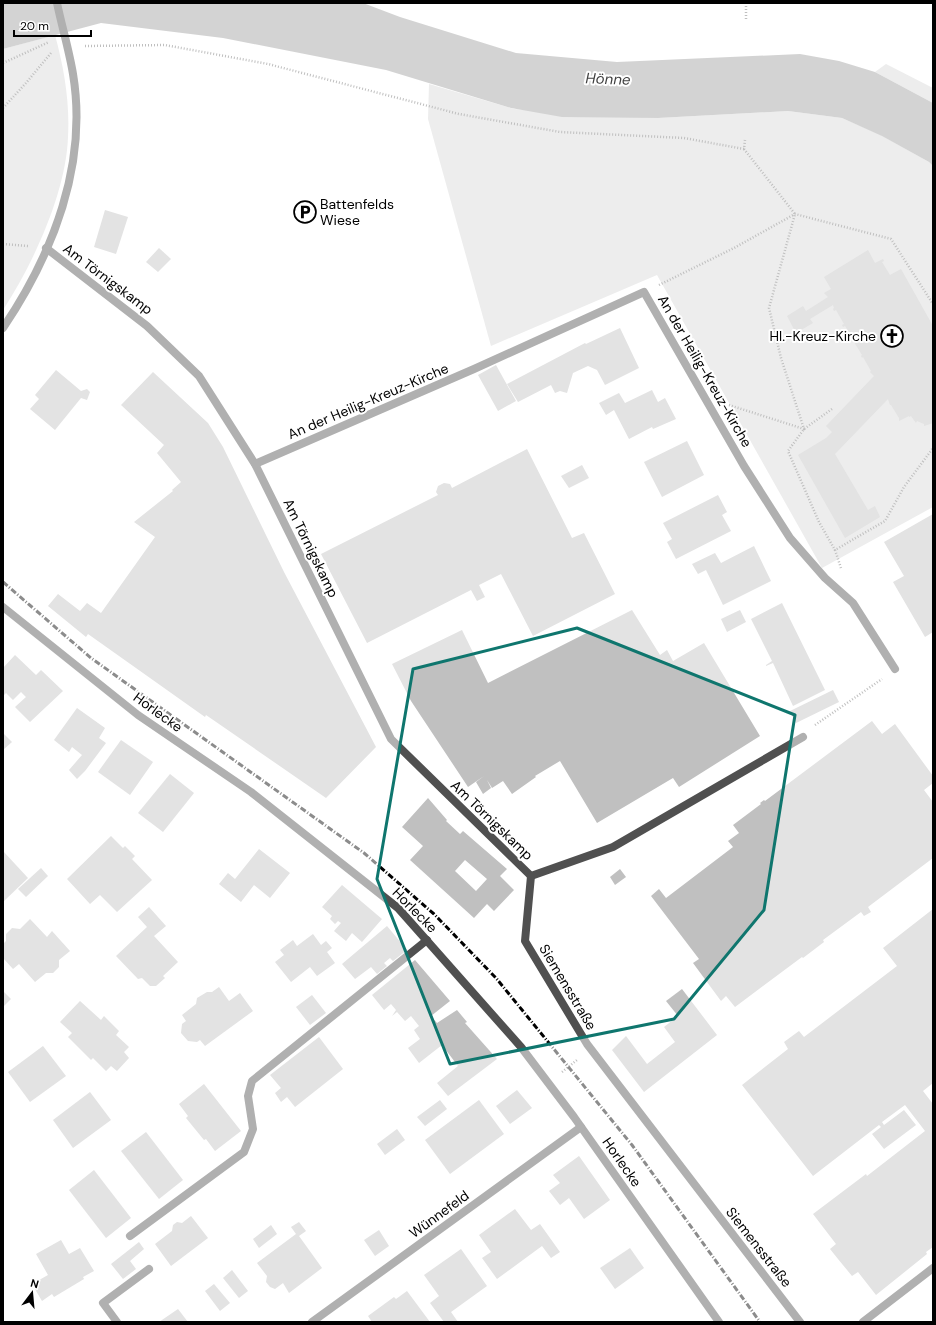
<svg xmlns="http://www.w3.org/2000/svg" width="936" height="1325" viewBox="0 0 936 1325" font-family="'DM Sans',sans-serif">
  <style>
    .green { fill: #d7d7d7 }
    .water { fill: #9e9e9e }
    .building { fill: #c0c0c0; fill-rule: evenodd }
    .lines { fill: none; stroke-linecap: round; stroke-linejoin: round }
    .path { stroke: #727272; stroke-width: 2.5; stroke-dasharray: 1 2; stroke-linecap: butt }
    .service { stroke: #505050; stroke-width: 8 }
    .minor { stroke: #505050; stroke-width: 8 }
    .tertiary { stroke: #505050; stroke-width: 8 }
    .rail { stroke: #000; stroke-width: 3; stroke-dasharray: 6 2 1 2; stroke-linecap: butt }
    .marked { fill: none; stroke: #0f766e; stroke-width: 3; stroke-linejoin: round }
    .labels { text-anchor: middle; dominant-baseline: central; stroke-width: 4; stroke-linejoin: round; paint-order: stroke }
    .poi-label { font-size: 14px; fill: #000; stroke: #fff; text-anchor: start }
    .street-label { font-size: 14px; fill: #000; stroke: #fff }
    .water-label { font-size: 15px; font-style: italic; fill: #3f3f3f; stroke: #fff }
  </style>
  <rect width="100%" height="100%" fill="#fff"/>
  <g class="green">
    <path d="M 55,35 C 64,68 70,102 68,137 C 66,193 33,264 3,310 L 3,49 Z"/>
    <polygon points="886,64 933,88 933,103 875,72"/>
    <polygon points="429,84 514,109 658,118 788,111 842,118 879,134 929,162 933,166 933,507 822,568 657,275 491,346 428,119"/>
  </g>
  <polygon class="water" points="3,3 363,3 400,17 516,53 617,62 800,54 839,61 875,72 933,103 933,166 929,162 882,136 842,118 788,111 658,118 562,117 511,108 386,70 223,38 101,23 3,49"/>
  <g class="building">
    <polygon points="105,210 128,217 116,254 94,247"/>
    <polygon points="159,248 171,259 158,272 146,262"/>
    <polygon points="868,250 875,263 883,259 884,261 882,262 890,275 901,269 933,326 933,423 924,426 924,424 917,421 916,423 911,416 909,417 909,416 899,421 899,418 891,405 890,405 888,399 835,454 868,510 875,506 880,517 845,538 798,455 826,438 832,432 826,426 874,376 870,372 871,371 863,357 862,358 861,356 862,355 854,342 853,342 851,340 853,339 845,326 843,327 842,325 844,324 836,310 834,311 833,309 834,308 833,305 810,319 813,323 796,333 787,316 803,306 806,311 828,297 824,293 831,289 824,277"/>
    <polygon points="620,328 639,368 605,385 597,370 588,366 573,373 567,393 560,391 555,393 551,385 518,402 507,384 585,343 586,344"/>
    <polygon points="496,365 516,401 498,411 478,375"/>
    <polygon points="56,370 81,391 87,389 90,392 87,400 81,398 55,430 30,409 39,399 35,395"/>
    <polygon points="153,372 208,423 223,447 284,572 376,747 326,798 206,715 205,717 88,634 86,637 48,606 58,594 80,611 87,603 101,613 155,537 134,522 173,491 172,490 181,482 157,453 164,445 121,405"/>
    <polygon points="652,390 658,402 665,398 676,419 653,429 652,427 629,439 614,410 606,415 599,403 619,393 625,403"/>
    <polygon points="687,441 704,475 662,497 644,462"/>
    <polygon points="527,449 572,538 584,533 615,594 533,636 501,574 479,585 485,597 477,601 471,590 367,643 321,554 438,495 436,492 438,486 444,483 450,484 452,488"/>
    <polygon points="582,465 589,478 569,488 561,476"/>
    <polygon points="718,495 727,512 722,515 731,531 676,559 667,542 672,539 663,523"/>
    <polygon points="933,514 933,632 925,637 893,582 904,576 884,542"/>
    <polygon points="754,546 771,581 723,605 706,570 698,574 692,564 715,553 721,563"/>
    <polygon points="782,603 825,690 793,706 773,663 766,666 766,665 772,661 751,619"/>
    <polygon points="632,610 660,655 667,650 673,661 704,643 760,736 679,787 673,778 597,823 560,761 535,776 536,777 512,794 503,781 492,788 487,780 491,788 483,794 476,782 484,776 468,787 411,701 392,664 462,630 488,683"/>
    <polygon points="740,610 746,622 727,632 721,619"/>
    <polygon points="15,655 36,675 41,670 63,691 30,722 15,707 26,697 21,692 13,700 6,693 3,696 3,668"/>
    <polygon points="833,690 839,702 796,723 790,711"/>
    <polygon points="77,708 105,728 99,738 106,743 85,771 77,779 69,770 82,755 72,747 69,752 54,740"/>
    <polygon points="872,721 882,734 895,724 933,776 933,783 924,790 933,802 933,858 868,907 871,912 864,916 861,912 823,940 824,942 803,958 802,957 735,1007 726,996 721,1001 693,963 699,959 651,896 659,889 666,898 733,847 728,841 739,833 733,825 761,804 760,803 764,800 765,801"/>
    <polygon points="3,733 12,742 3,750"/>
    <polygon points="121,740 153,762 130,795 98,772"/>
    <polygon points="170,774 194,793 163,832 138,813"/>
    <path d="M 428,798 L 447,820 L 446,821 L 460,834 L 463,831 L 507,869 L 500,876 L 514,890 L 494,911 L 487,904 L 474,918 L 410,860 L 423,846 L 402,827 ZM 465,860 L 487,879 L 476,891 L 455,871 Z"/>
    <polygon points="111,836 123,848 125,846 135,856 132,859 152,880 117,912 100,895 90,904 67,879"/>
    <polygon points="259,849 290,873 270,898 254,885 241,902 219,884 228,873 235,879"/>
    <polygon points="3,851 28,878 3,902"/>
    <polygon points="41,868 48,876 26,897 18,889"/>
    <polygon points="620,869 626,877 615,885 610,877"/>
    <polygon points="342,885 382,919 362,942 352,933 346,941 334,931 341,923 338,921 335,924 330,919 332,916 322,907"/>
    <polygon points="149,907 166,926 154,936 178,962 163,976 165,978 156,986 150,986 142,978 138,979 116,956 147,927 138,917"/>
    <polygon points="933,909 933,1083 923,1091 933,1104 933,1247 926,1252 927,1254 876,1295 858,1272 852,1276 838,1259 830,1249 836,1244 813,1214 866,1174 867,1176 925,1131 905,1105 882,1122 884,1125 904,1110 916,1125 884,1149 872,1134 881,1127 879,1125 813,1176 742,1085 788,1049 784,1042 799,1031 804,1037 897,966 883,948"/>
    <polygon points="30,919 47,937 52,931 70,951 59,960 59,967 53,973 46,973 35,982 19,964 13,969 3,958 3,944 6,941 6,934 12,928 20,929"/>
    <polygon points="387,926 407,950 393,961 390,958 384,963 387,966 377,974 371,967 355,979 342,964"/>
    <polygon points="313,934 321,945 326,941 332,948 327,952 335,963 317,976 310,967 291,982 275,962 284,955 280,950 293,940 297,946"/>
    <polygon points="415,960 450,1001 431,1016 437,1023 457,1010 467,1022 465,1023 497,1059 448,1096 437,1083 458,1066 442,1045 419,1063 408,1048 420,1039 414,1030 419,1026 411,1016 405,1021 397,1012 392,1016 396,1010 391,1004 384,1010 372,995"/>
    <polygon points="219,987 229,1001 240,993 253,1011 205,1046 200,1040 197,1042 188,1041 181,1033 182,1024 186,1021 182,1015 196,1004 197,998 207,992 212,992"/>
    <polygon points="682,989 717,1035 644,1092 612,1050 626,1036 647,1064 675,1042 664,1027 678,1016 666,1001"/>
    <polygon points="3,991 11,999 3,1007"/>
    <polygon points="312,995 326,1013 310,1025 296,1007"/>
    <polygon points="80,1001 101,1020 104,1016 119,1031 116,1035 129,1047 124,1052 129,1058 117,1071 111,1066 106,1071 93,1058 91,1060 68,1037 72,1033 60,1022"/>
    <polygon points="319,1037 343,1069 295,1107 287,1097 281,1102 275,1093 281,1088 270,1075"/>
    <polygon points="43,1046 66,1076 30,1102 8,1072"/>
    <polygon points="204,1084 241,1131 215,1151 206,1139 204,1140 186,1118 188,1116 179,1104"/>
    <polygon points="517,1090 532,1108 510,1124 496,1106"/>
    <polygon points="90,1092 111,1120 73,1148 53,1120"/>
    <polygon points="440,1100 447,1109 425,1126 417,1117"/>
    <polygon points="479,1100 504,1134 450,1174 425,1140"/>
    <polygon points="397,1129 405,1140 385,1155 377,1144"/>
    <polygon points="146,1132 183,1180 159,1199 121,1151"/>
    <polygon points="579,1156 610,1200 584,1219 569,1198 560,1205 549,1191 560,1183 553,1175"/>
    <polygon points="94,1170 131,1218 106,1238 69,1190"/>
    <polygon points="515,1209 531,1230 540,1224 560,1252 551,1258 542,1246 497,1279 482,1258 491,1252 479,1235"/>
    <polygon points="191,1216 208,1238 171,1266 155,1244 172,1231 173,1225 177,1222 182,1223"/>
    <polygon points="299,1222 306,1231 299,1236 322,1268 289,1293 283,1283 275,1289 270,1287 266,1282 267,1276 257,1263 296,1234 291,1227"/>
    <polygon points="271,1225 277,1234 259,1248 253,1239"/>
    <polygon points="379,1230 389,1246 375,1256 364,1240"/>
    <polygon points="61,1240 69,1254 80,1248 94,1271 83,1277 84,1279 54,1297 52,1294 42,1301 32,1284 48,1275 36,1254"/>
    <polygon points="139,1242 144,1249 130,1261 136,1269 123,1279 111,1264"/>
    <polygon points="630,1248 644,1268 615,1289 600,1268"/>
    <polygon points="461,1249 487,1286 451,1312 458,1322 444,1322 430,1303 439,1296 424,1275"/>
    <polygon points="232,1270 248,1291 239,1298 223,1278"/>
    <polygon points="214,1284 230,1303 220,1311 205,1291"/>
    <polygon points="407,1291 430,1322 372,1322 368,1316 394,1297 396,1299"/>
    <polygon points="178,1309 188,1322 159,1322"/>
  </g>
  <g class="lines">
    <g class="path">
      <polyline points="746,3 746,19"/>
      <polyline points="85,46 165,45 268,64 459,114 560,132 684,138 744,149 745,140"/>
      <polyline points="3,63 49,42"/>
      <polyline points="3,108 26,83 51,53"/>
      <polyline points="3,244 28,246"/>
      <polyline points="659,285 734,248 795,214 891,239 933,304"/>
      <polyline points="729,405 804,429 781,358 769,308 795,214 744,149"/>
      <polyline points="832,409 804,429 788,451 819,522 835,550"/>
      <polyline points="841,568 835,550 885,521 904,487 933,448"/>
      <polyline points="815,725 882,679"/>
      <polyline points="562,1072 577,1060"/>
    </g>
    <g class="service">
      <polyline points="130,1236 244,1152 253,1129 248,1096 252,1081 427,940"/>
      <polyline points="117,1322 103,1303 149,1269"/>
      <polyline points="863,1322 933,1268"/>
    </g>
    <g class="minor">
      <polyline points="46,248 147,326 199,376 255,464 391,739 531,876"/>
      <polyline points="255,464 474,369 644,292 744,466 790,538 825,578 853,603 895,669"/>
      <polyline points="3,607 138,715 251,792 398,908 521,1047 574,1117 719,1322"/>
      <polyline points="531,876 525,941 587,1044 800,1322"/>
      <polyline points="531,876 613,847 803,737"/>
      <polyline points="312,1322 581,1127"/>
    </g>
    <path class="tertiary" d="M 3,328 C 53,254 88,164 73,74 C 69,50 62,27 57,3"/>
    <polyline class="rail" points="3,582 91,658 364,853 434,914 496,978 632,1145 760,1322"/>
  </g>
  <path d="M0 0H936V1325H0ZM 577,628 L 795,715 L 764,910 L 674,1019 L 450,1064 L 377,879 L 413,669 Z" fill="#fff" fill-opacity=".55" fill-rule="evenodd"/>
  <path class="marked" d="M 577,628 L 795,715 L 764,910 L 674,1019 L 450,1064 L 377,879 L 413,669 Z"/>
  <defs>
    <g id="parking-ring" transform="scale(1.15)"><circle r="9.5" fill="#fff" stroke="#000" stroke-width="1.5"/><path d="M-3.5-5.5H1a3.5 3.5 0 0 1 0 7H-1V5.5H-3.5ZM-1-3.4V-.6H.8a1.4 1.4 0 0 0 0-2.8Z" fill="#000"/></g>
    <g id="church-ring" transform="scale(1.15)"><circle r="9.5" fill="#fff" stroke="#000" stroke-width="1.5"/><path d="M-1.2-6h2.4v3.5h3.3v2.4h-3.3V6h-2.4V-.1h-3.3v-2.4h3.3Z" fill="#000"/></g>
  </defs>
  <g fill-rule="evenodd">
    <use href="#parking-ring" x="305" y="212"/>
    <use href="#church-ring" x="892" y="336"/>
  </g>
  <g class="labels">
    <g class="poi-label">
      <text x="320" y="204">Battenfelds<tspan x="320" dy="16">Wiese</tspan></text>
      <text x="876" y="336" text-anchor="end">Hl.-Kreuz-Kirche</text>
    </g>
    <g class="street-label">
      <text transform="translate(108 279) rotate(37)">Am Törnigskamp</text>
      <text transform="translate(705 371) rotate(60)">An der Heilig-Kreuz-Kirche</text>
      <text transform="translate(368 401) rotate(-23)">An der Heilig-Kreuz-Kirche</text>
      <text transform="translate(311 548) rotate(64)">Am Törnigskamp</text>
      <text transform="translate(158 712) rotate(36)">Horlecke</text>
      <text transform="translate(492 820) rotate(44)">Am Törnigskamp</text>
      <text transform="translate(415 910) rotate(45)">Horlecke</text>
      <text transform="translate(568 987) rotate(59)">Siemensstraße</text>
      <text transform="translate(622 1162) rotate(55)">Horlecke</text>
      <text transform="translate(439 1214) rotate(-36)">Wünnefeld</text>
      <text transform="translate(759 1247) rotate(52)">Siemensstraße</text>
    </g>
    <g class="water-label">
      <text transform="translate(608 79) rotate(2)">Hönne</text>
    </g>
  </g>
  <rect width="936" height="1325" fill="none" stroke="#000000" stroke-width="8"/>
  <g transform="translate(32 1293) rotate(16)" stroke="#ffffff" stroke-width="3" paint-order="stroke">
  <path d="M0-3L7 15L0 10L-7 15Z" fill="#000000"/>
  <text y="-6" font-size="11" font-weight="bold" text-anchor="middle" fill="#000000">N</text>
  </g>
  <path d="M14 30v6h77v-6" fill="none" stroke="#000000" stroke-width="2"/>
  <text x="20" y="30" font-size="12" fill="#000000" stroke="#ffffff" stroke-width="3" paint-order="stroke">20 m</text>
</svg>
